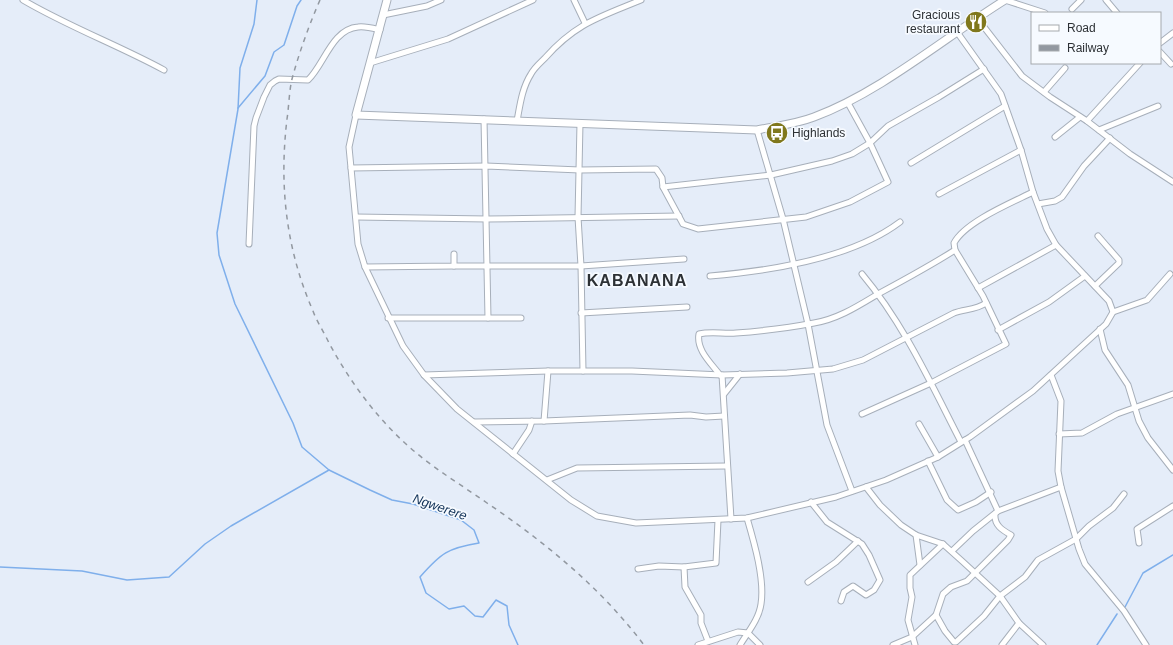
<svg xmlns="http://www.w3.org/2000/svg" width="1173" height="645" viewBox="0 0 1173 645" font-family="Arial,sans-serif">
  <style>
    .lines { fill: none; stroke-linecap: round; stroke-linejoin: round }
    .stream { stroke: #7fafeb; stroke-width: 1.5 }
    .minor-casing { stroke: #a7afba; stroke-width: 7 }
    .tertiary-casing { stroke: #a7afba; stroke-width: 9 }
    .minor { stroke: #fff; stroke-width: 5 }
    .tertiary { stroke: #fff; stroke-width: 7 }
    .rail { stroke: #9298a0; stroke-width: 1.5; stroke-dasharray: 5 5; stroke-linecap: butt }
    .labels { text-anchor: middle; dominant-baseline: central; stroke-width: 3.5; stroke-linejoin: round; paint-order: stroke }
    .poi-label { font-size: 12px; fill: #2d3135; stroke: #f6faff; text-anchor: end }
    .water-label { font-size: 13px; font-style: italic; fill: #0e2f55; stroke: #f6faff }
    .district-label { font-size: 16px; font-weight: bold; letter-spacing: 1px; fill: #2d3135; stroke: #f6faff }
  </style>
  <rect width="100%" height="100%" fill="#e5edf9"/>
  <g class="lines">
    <g class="stream">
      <path d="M 257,0 L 254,24 L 240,68 L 238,109 L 217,233 L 219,255 L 235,304 L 293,423 L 302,447 L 329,470 L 370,490 L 392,500 L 413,504 L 461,520 L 474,530 L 479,543 C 448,548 441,553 420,577 L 426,593 L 449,609 L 464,606 L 475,616 L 483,617 L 496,600 L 507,606 L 509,625 L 518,645"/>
      <polyline points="238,108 265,76 274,52 284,45 297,6 301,0"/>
      <polyline points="0,567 82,571 127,580 169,577 205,544 231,526 329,470"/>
      <polyline points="1125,607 1143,573 1173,555"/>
      <polyline points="1097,645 1117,614"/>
    </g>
    <g class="minor-casing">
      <g id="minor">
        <path d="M 23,0 C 69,27 118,45 164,70"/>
        <polyline points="574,0 585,23"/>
        <polyline points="1005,0 1045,13"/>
        <polyline points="1106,0 1117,13"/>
        <polyline points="1072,9 1081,0"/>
        <polyline points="383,15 427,6 441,0"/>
        <polyline points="977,18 1022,76 1050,97 1087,121 1130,154 1173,182"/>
        <polyline points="1160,43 1173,33"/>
        <polyline points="1160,52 1171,64"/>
        <polyline points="370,63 448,39 533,0"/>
        <polyline points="1044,92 1065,68"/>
        <polyline points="356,115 349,147 351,168 358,244 365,267 403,346 424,375 457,409 571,500 597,516 636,523 747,518 836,497 886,480 938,457 970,437 1033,391 1106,324 1113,312 1109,301 1056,245 1047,229 1033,192 1021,150 1001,94 957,32"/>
        <polyline points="484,119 488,318"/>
        <path d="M 517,121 C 520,105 522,88 531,74 C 534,68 540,63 545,58 C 576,23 600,17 641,0"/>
        <polyline points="1087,121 1140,63"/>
        <polyline points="580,123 578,217 581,266 583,371"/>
        <polyline points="757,130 783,219 808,324 827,425 852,491"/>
        <polyline points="1099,130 1158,106"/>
        <polyline points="1055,137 1080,117"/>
        <polyline points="911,163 1005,106"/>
        <polyline points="351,168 486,166 580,170 656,169 662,178 663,187 683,224 698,229 806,217 850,202 888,182 870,143 848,103"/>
        <polyline points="663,187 771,175 832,161 852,154 870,143 888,126 939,97 984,69"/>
        <polyline points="939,194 1021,150"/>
        <polyline points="1038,204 1055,201 1062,197 1084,166 1110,138"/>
        <polyline points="356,217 487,219 679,216"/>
        <path d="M 249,244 L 254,126 L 256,118 L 264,97 L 270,85 L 275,81 L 279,79 L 308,80 C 324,65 332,29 358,27 C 365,26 372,28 380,30"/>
        <polyline points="454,266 581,266 684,259"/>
        <polyline points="365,267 454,266 454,254"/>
        <path d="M 862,274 C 904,324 931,384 961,442"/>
        <path d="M 710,276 C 769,271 851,259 900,222"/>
        <polyline points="1095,286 1119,263 1119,260 1098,236"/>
        <polyline points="978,288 1056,245"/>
        <polyline points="1113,312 1147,300 1170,274"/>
        <polyline points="581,313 687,307"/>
        <polyline points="388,318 521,318"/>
        <polyline points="1100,329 1105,350 1128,385 1139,421 1148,438 1173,470"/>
        <polyline points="998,330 1049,302 1085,276"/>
        <path d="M 424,375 L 548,371 L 632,371 L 722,375 L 787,373 L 833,369 L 863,360 L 954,313 C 965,309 976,310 986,303"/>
        <path d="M 720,375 C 711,363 696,350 699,334 C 711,331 723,334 736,333 C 762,331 788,328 814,323 C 838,319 858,306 878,294 C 904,280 930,266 955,250 L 954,243 C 965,222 1011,203 1033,192"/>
        <polyline points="722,375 731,519"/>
        <polyline points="1051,375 1061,401 1058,471 1061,487 1079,549 1085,564 1124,611 1146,645"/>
        <polyline points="724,394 740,374"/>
        <polyline points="862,414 931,383 1006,344 983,296 955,250"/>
        <polyline points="544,421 548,371"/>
        <polyline points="474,422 544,421 690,415 706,417 724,416"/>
        <polyline points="919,424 938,457"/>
        <polyline points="1059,434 1082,433 1117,414 1173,394"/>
        <polyline points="965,440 998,511"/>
        <polyline points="513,454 529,430 532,421"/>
        <polyline points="928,461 947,500 958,510 976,502 991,492"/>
        <polyline points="547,480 577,468 726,466"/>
        <polyline points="866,487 880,505 901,525 916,535 943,544 962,561 1000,596 1019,623 1043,645"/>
        <polyline points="811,502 827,522 862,544 869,555 880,580 874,590 866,595 853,586 844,592 841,601"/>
        <polyline points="916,535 920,565"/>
        <polyline points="1139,543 1137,529 1173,506"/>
        <polyline points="952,551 973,531 998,511 1061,487"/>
        <polyline points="684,567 685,587 701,615 701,623 708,641"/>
        <polyline points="638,569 659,566 684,567 716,563 718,520"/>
        <polyline points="808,582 836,562 858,541"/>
        <polyline points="936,615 945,631 954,642 956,642 984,616 1000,596 1025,577 1038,560 1076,539 1089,526 1113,508 1124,494"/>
        <polyline points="698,645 738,632 748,633 760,645"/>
        <path d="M 740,645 C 748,632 759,619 761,604 C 765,579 754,542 747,518"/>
        <path d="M 893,645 L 912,637 L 936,615 L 943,594 L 951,587 L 967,581 L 1008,540 L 1011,535 C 1002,530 994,525 995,514"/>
        <polyline points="915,645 908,620 912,597 910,588 910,575 943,544"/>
        <polyline points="1002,645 1019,623"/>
      </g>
    </g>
    <g class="tertiary-casing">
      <path id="tertiary" d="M 387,0 L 356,115 L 757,130 C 776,126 796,124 814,117 C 881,92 944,38 1005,0"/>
    </g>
    <use href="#minor" class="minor"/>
    <use href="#tertiary" class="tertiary"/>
    <path class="rail" d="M 320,0 C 309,25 299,53 292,79 C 289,92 289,106 287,119 C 279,186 286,249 313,311 C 317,322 324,332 329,343 C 349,380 375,416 406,444 C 431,467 460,484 487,503 C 546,543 601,588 644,645"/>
  </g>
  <defs>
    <g id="restaurant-disc" transform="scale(1.15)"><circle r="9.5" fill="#80781d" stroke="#f6faff"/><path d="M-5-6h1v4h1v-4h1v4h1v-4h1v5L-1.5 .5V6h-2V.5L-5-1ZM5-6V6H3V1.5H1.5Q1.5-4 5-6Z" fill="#fff"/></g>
    <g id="bus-disc" transform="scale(1.15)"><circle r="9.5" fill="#80781d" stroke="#f6faff"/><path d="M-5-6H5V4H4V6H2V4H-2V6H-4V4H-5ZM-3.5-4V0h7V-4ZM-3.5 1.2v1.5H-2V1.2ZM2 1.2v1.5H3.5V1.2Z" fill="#fff"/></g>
  </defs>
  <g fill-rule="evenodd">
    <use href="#restaurant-disc" x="976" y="22"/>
    <use href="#bus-disc" x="777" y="133"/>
  </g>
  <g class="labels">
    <g class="poi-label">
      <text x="960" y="15">Gracious<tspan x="960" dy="14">restaurant</tspan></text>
      <text x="792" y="133" text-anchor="start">Highlands</text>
    </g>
    <g class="water-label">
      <text transform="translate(440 507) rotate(19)">Ngwerere</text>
    </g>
    <g class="district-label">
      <text x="637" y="280">KABANANA</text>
    </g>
  </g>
  <rect x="1031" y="12" width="130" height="52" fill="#f6faff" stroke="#a6aaae"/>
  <rect x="1039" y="25" width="20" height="6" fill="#ffffff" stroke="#a6aaae"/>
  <text x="1067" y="32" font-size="12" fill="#2d3135">Road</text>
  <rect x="1039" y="45" width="20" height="6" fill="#9298a0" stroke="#a6aaae"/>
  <text x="1067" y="52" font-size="12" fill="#2d3135">Railway</text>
</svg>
